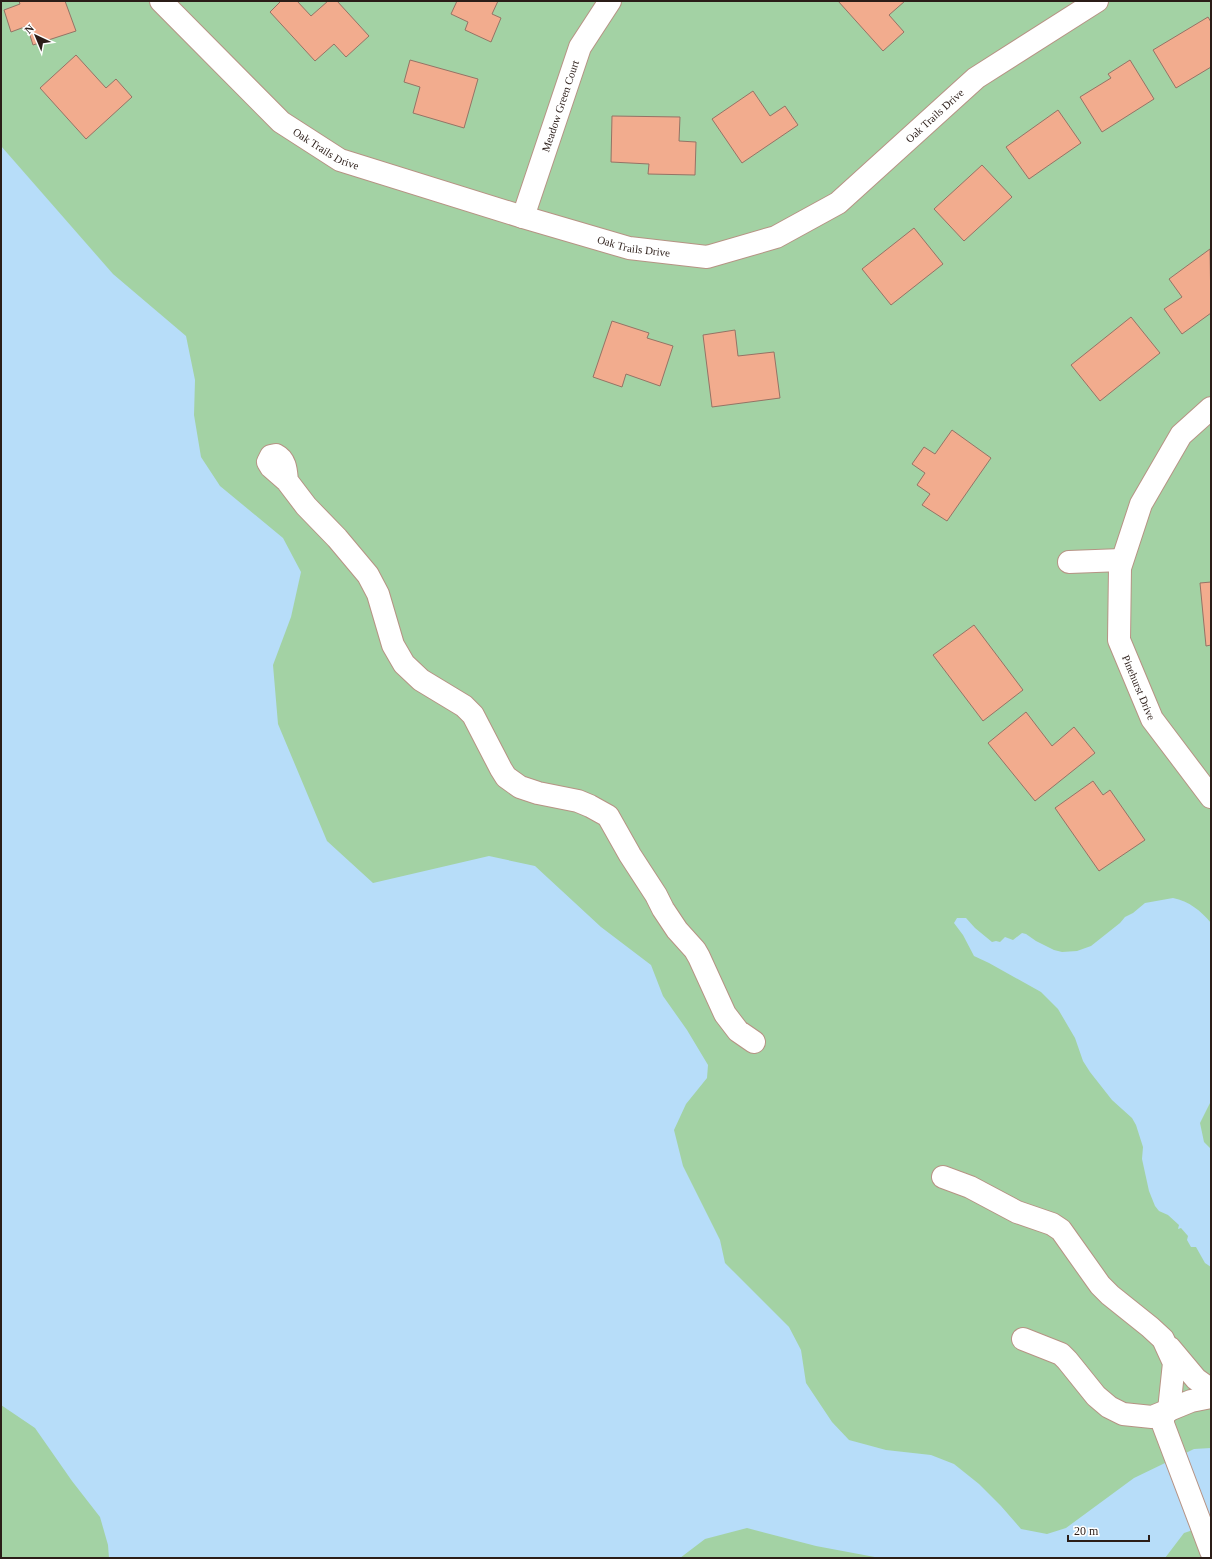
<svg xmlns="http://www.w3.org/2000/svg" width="1212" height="1559" viewBox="0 0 1212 1559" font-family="Georgia,serif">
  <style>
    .green { fill: #a3d2a4 }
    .water { fill: #b7ddf9 }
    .building { fill: #f2ac8e; stroke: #957365 }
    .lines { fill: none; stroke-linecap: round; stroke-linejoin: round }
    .minor-casing { stroke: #b69384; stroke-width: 24 }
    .minor { stroke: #fff; stroke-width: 22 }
    .labels { text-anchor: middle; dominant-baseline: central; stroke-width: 3.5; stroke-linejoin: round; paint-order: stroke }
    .street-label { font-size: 11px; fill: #2b1d18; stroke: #fff }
  </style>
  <rect width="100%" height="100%" fill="#fef6f2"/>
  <rect class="green" x="1" y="1" width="1210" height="1557"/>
  <g class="water">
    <polygon points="1,146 113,274 186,336 195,380 194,415 201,457 220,486 283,538 301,572 291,617 273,665 278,724 327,841 373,883 489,856 535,866 601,927 651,965 663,996 687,1030 708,1065 707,1078 686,1104 674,1130 683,1166 720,1240 725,1263 789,1327 801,1350 806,1383 832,1422 849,1440 886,1450 931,1455 954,1464 979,1484 1001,1506 1021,1529 1047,1534 1066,1528 1134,1478 1194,1449 1211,1448 1211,1524 1184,1533 1165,1558 880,1558 816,1546 747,1528 705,1539 680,1558 109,1558 108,1545 100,1517 72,1481 35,1428 1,1405"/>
    <path d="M 1173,898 C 1189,901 1201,911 1211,923 L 1211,1101 L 1200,1123 L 1204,1142 L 1211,1149 L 1211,1267 L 1205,1263 L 1196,1247 L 1191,1247 L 1187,1240 L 1188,1236 L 1181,1228 L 1178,1229 L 1179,1225 L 1168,1215 L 1159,1211 L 1155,1206 L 1149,1191 L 1142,1159 L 1143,1147 L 1136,1125 L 1132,1118 L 1112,1100 L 1090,1072 L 1083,1061 L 1075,1038 L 1058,1009 L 1041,992 L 989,963 L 974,956 L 963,935 L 954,923 L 957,918 L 966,918 L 975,928 L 992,942 L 996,941 L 1000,942 L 1005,937 L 1013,940 L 1022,933 L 1026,934 L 1036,941 L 1054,950 L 1062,952 L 1077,951 L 1091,946 L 1120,923 L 1125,917 L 1133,913 L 1145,903 Z"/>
  </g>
  <g class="building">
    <polygon points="19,1 65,1 76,31 33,45 27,26 11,32 4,10 20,4"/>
    <polygon points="281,1 297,1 311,16 328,1 337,1 369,36 346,57 334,44 315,61 270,12"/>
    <polygon points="457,1 498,1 492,14 501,18 491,42 465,30 468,22 451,14"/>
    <polygon points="838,1 905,1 889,15 904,32 883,51"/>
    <polygon points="1208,17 1211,22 1211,67 1176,88 1153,50"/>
    <polygon points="76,55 106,88 116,79 132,97 86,139 40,88"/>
    <polygon points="410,60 478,79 464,128 413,113 420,87 404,82"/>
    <polygon points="1130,60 1154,99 1102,132 1080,97 1111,78 1108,74"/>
    <polygon points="753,91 770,116 785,106 798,125 742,163 712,119"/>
    <polygon points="1058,110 1081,143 1029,179 1006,147"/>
    <polygon points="612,116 680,117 679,141 696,142 695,175 648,174 649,164 611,162"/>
    <polygon points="982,165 1012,197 964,241 934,209"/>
    <polygon points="914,228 943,264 891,305 862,269"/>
    <polygon points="1210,249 1211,313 1182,334 1164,309 1182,297 1169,279"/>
    <polygon points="1131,317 1160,353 1100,401 1071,365"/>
    <polygon points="612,321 649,333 647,338 673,346 660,386 626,374 622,387 593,377"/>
    <polygon points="735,330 738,356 774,352 780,398 712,407 703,335"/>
    <polygon points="952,430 991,458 947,521 922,505 930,494 917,485 925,473 912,464 924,447 935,454"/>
    <polygon points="1211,582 1211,645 1206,646 1200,583"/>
    <polygon points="974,625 1023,690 983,721 933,655"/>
    <polygon points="1026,712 1052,746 1074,727 1095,753 1035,801 988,743"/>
    <polygon points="1093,781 1103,795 1110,790 1145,840 1099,871 1055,808"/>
  </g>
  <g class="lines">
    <g class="minor-casing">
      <g id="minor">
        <path id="s1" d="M 161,1 L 281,122 L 340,160 L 523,217 L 629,248 L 707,257 L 776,237 L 838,203 L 976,78 L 1097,1"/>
        <path id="s2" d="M 523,217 L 580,47 L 610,1"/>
        <path id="s3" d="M 1211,408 L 1181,435 L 1141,504 L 1120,568 L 1119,640 L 1152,719 L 1211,797"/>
        <path d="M 287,481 C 286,471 286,460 276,455 L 271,456 L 268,462 L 271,467 L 287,481 L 306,506 L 337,538 L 368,575 L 378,594 L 393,645 L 404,664 L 421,680 L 464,706 L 473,715 L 501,769 L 506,777 L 520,787 L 538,793 L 578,801 L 590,806 L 608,816 L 630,855 L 656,895 L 663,909 L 677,930 L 695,950 L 699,957 L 725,1014 L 738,1031 L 754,1042"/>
        <polyline points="1069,562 1122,560"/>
        <polyline points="943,1177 970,1187 1017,1212 1052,1224 1061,1230 1100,1285 1110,1295 1150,1327 1163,1339 1174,1363 1169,1410 1163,1416 1163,1424 1211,1551"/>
        <polyline points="1023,1339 1061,1354 1067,1360 1096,1396 1109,1407 1123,1414 1152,1417 1191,1401 1211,1397"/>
        <polyline points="1170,1348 1196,1379 1211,1390"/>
      </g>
    </g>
    <use href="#minor" class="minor"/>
  </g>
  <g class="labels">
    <g class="street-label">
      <text stroke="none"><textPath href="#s2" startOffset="117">Meadow Green Court</textPath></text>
      <text stroke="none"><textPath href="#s1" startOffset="894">Oak Trails Drive</textPath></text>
      <text stroke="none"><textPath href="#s1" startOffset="223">Oak Trails Drive</textPath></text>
      <text stroke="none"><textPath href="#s1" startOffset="547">Oak Trails Drive</textPath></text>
      <text stroke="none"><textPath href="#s3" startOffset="311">Pinehurst Drive</textPath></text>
    </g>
  </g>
  <rect width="1212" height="1559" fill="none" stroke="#2b1d18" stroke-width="4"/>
  <g transform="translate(36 36) rotate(316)" stroke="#ffffff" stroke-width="3" paint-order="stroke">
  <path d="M0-3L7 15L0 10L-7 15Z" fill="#2b1d18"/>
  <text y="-6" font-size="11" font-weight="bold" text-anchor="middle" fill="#2b1d18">N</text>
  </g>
  <path d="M1068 1535v6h81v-6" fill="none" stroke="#2b1d18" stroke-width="2"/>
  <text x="1074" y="1535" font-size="12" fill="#2b1d18" stroke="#ffffff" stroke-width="3" paint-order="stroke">20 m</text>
</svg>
